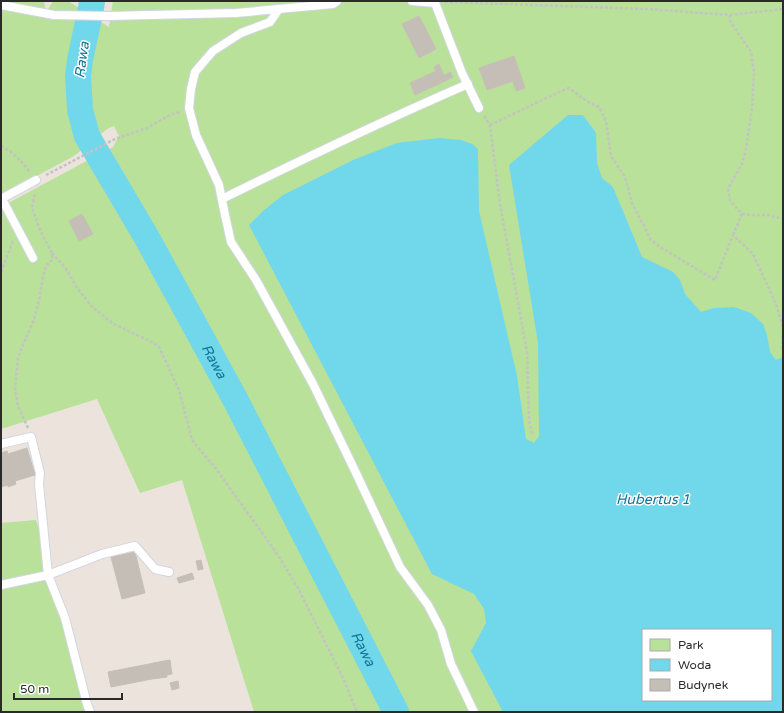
<svg xmlns="http://www.w3.org/2000/svg" width="784" height="713" viewBox="0 0 784 713" font-family="'Varela Round',sans-serif">
  <style>
    .green { fill: #b9e199; fill-rule: evenodd }
    .water { fill: #71d7eb; fill-rule: evenodd }
    .lines { fill: none; stroke-linecap: round; stroke-linejoin: round }
    .river { stroke: #71d7eb; stroke-width: 26 }
    .building { fill: #c4beb7; stroke: #c7bfb6 }
    .service-casing { stroke: #d1d6e2; stroke-width: 10 }
    .path { stroke: #c3c3c3; stroke-width: 2.5; stroke-dasharray: 3 2; stroke-linecap: butt }
    .service { stroke: #fff; stroke-width: 8 }
    .labels { text-anchor: middle; dominant-baseline: central; stroke-width: 3; stroke-linejoin: round; paint-order: stroke }
    .water-label { font-size: 14px; font-style: italic; fill: #117697; stroke: #fff }
  </style>
  <rect width="100%" height="100%" fill="#ebe3dc"/>
  <g class="green">
    <path d="M 1,1 L 44,1 L 46,13 L 53,1 L 68,1 L 109,27 L 113,1 L 783,1 L 783,712 L 403,712 L 228,373 L 104,152 L 113,147 L 119,136 L 114,126 L 107,129 L 74,156 L 1,195 ZM 643,630 L 771,630 L 771,700 L 643,700 Z"/>
    <path d="M 94,157 C 123,209 154,261 183,314 C 254,445 319,580 390,712 L 254,712 L 182,480 L 140,493 L 97,399 L 1,429 L 1,207 Z"/>
    <polygon points="36,520 93,712 1,712 1,523"/>
  </g>
  <path class="water" d="M 568,115 L 583,115 L 596,133 L 597,163 L 602,178 L 613,187 L 642,257 L 673,272 L 680,280 L 685,294 L 701,312 L 714,308 L 734,307 L 751,313 L 763,324 L 767,335 L 770,352 L 776,360 L 783,357 L 783,712 L 503,712 L 471,651 L 486,623 L 484,609 L 474,594 L 432,574 L 249,225 L 263,211 L 283,195 L 353,160 L 397,143 L 439,138 L 461,140 L 472,144 L 478,149 L 479,211 L 517,376 L 526,439 L 534,443 L 539,436 L 538,343 L 509,165 ZM 643,630 L 771,630 L 771,700 L 643,700 Z"/>
  <g class="lines">
    <path class="river" id="s1" d="M 92,1 L 91,8 L 80,60 L 78,76 L 80,110 L 87,136 L 147,238 L 235,399 L 396,712"/>
  </g>
  <g class="building">
    <polygon points="419,16 436,49 419,58 402,24"/>
    <polygon points="514,56 523,82 514,85 513,81 487,90 479,68"/>
    <polygon points="439,64 443,74 445,75 450,72 453,77 441,83 434,67"/>
    <polygon points="436,71 441,83 415,95 410,83"/>
    <polygon points="523,82 525,88 516,91 514,85"/>
    <polygon points="82,214 93,234 79,241 69,221"/>
    <polygon points="27,448 35,475 15,481 16,484 8,487 8,485 1,487 1,453 7,451 8,454"/>
    <polygon points="135,552 145,593 122,599 111,557"/>
    <polygon points="201,560 203,569 198,570 196,561"/>
    <polygon points="192,573 194,579 179,583 177,578"/>
    <polygon points="170,660 172,674 167,675 164,661"/>
    <polygon points="164,661 167,677 152,679 149,664"/>
    <polygon points="149,664 152,679 111,687 108,672"/>
    <polygon points="178,681 179,688 172,690 170,683"/>
  </g>
  <g class="lines">
    <g class="service-casing">
      <g id="service">
        <polyline points="412,1 435,3 462,73 479,108"/>
        <polyline points="1,5 54,15 108,16 236,13 333,4 337,1"/>
        <polyline points="279,9 270,22 241,33 213,51 195,72 191,89 189,108 196,135 219,185 225,215 231,242 256,280 313,384 356,473 400,567 428,605 441,630 451,664 474,712"/>
        <polyline points="1,199 36,180"/>
        <polyline points="2,199 33,258"/>
        <path d="M 222,199 C 303,159 385,120 468,84"/>
        <polyline points="1,444 31,437 40,473 39,484 48,575 102,554 135,546 155,569 169,572"/>
        <polyline points="1,585 48,575 65,618 87,704 90,712"/>
      </g>
    </g>
    <g class="path">
      <polyline points="445,2 647,9 730,15 783,9"/>
      <polyline points="730,15 730,21 751,52 754,72 752,108 746,149 742,164 728,188 730,201 742,214 733,235"/>
      <polyline points="484,116 490,125 500,204 527,352 529,421 532,434"/>
      <polyline points="490,125 553,95 569,88 588,102 599,107 606,121 611,156 625,177 632,203 651,240 660,247 715,280 733,235 753,254 776,304 783,327"/>
      <path d="M 1,146 C 13,152 22,162 30,172"/>
      <polyline points="46,175 115,139 147,128 170,115 180,112"/>
      <polyline points="742,214 751,215 768,215 783,219"/>
      <polyline points="52,253 66,269 78,289 92,307 114,324 152,342 159,347 179,390 192,440 216,469 278,555 299,590 344,680 357,712"/>
      <polyline points="1,272 13,241"/>
      <polyline points="782,349 783,327"/>
      <polyline points="28,428 18,406 15,389 18,357 34,319 39,301 43,276 46,266 52,260 52,253 40,230 32,208 35,193"/>
    </g>
    <use href="#service" class="service"/>
  </g>
  <g class="labels">
    <g class="water-label">
      <text transform="translate(82 60) rotate(-82)">Rawa</text>
      <text stroke="none"><textPath href="#s1" startOffset="396">Rawa</textPath></text>
      <text x="653" y="499">Hubertus 1</text>
      <text stroke="none"><textPath href="#s1" startOffset="720">Rawa</textPath></text>
    </g>
  </g>
  <rect width="784" height="713" fill="none" stroke="#2a2a2a" stroke-width="4"/>
  <rect x="642" y="629" width="130" height="72" fill="#ffffff" stroke="#aaaaaa"/>
  <rect x="650" y="639" width="20" height="12" fill="#b9e199" stroke="#aaaaaa"/>
  <text x="678" y="649" font-size="12" fill="#2a2a2a">Park</text>
  <rect x="650" y="659" width="20" height="12" fill="#71d7eb" stroke="#aaaaaa"/>
  <text x="678" y="669" font-size="12" fill="#2a2a2a">Woda</text>
  <rect x="650" y="679" width="20" height="12" fill="#c4beb7" stroke="#aaaaaa"/>
  <text x="678" y="689" font-size="12" fill="#2a2a2a">Budynek</text>
  <path d="M14 693v6h108v-6" fill="none" stroke="#2a2a2a" stroke-width="2"/>
  <text x="20" y="693" font-size="12" fill="#2a2a2a" stroke="#ffffff" stroke-width="3" paint-order="stroke">50 m</text>
</svg>
